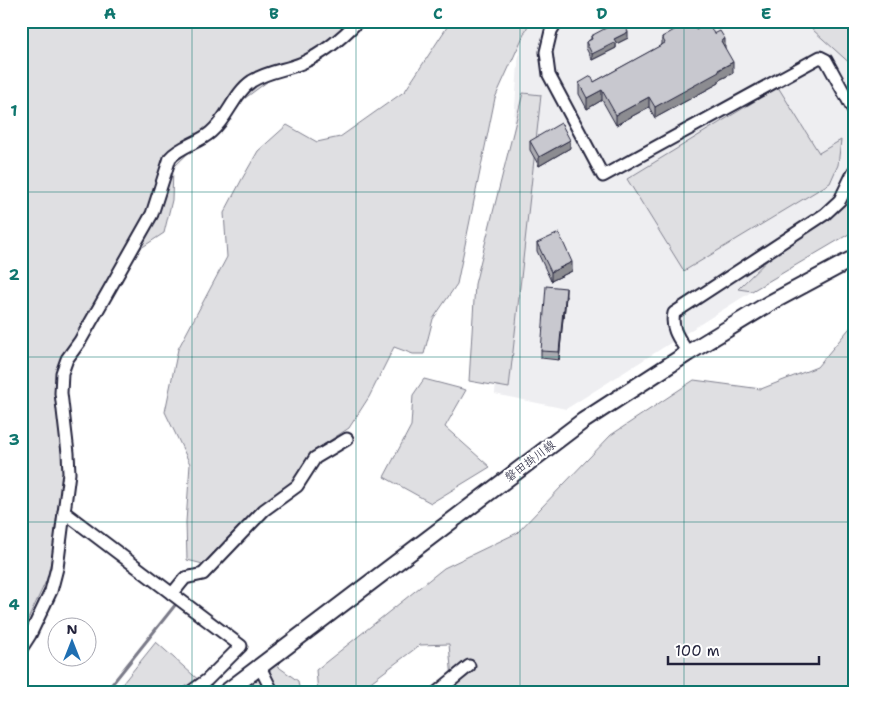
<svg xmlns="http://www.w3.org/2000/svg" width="875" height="714" viewBox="0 0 875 714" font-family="'Shantell Sans','Klee One',sans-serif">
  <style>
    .built { fill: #eeeef1 }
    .green { fill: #dfdfe2; stroke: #80808e }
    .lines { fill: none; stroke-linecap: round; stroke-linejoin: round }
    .stream { stroke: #7a7a88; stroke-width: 3 }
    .minor-casing { stroke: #22223b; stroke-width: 15 }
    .major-casing { stroke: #22223b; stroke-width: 19 }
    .minor { stroke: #fff; stroke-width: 11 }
    .major { stroke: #fff; stroke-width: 15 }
    .wall { fill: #acacb2; stroke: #22223b }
    .shaded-wall { fill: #8c8c91; stroke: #22223b }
    .building { fill: #c8c8cf; stroke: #22223b }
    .grid { fill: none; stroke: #0f766e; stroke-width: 1; stroke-opacity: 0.55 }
    .labels { text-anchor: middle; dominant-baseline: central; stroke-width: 4.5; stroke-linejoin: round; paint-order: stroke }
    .street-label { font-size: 12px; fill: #22223b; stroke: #fff }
    .neatline { fill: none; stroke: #0f766e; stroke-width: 2 }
    .grid-label { font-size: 16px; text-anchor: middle; font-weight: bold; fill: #0f766e }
  </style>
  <rect width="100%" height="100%" fill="#fff"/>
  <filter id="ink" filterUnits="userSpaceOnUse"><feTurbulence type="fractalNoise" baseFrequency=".02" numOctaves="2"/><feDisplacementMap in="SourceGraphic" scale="10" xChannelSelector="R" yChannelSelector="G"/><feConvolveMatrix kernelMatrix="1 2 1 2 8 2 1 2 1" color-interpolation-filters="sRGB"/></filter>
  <g filter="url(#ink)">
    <polygon class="built" points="521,21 854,21 854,227 566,409 495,394"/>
    <g class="green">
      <polygon points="21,21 348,21 351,29 302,56 229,110 218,124 173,168 172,200 164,233 141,248 70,344 65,424 66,496 47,579 21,634 21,175 27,170 21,143"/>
      <polygon points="451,21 530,21 495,98 457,284 433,319 424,354 413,354 394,347 369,397 349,428 314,451 292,484 242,523 203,564 187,560 186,522 190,464 165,412 178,349 227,257 224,213 242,179 258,151 287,125 317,142 340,137 405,91"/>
      <polygon points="808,21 854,21 854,67 813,30"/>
      <polygon points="778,87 819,153 841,140 838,165 830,183 684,271 627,179"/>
      <polygon points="523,93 541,95 509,388 469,381 475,284"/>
      <polygon points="854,181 854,231 752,291 738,289 792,236"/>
      <polygon points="854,323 854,693 433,693 452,680 449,644 420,645 356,693 318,693 316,670 444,568 517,533 611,435 694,380 761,389 817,367"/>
      <polygon points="424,379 466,390 445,427 490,467 431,503 384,477 411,426 413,395"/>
      <polygon points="156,642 202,683 189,693 115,693"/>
      <polygon points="269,660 298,681 300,693 222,693"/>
    </g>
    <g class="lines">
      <polyline class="stream" points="105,693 176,604"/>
      <g class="minor-casing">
        <g id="minor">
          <polyline points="557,21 551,31 546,52 549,75 603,176 820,57 826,60 854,111"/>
          <path d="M 688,353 C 680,340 670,329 674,313 L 825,214 L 840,200 L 854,171"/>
          <polyline points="64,512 241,646 207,680 189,693"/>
          <polyline points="172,594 185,578 203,574 264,510 297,486 315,458 347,439"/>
          <path d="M 21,649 L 30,635 L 51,591 L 57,568 L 69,473 L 68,453 L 61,393 L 62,373 L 67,359 L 80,341 L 152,214 L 170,158 C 180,146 199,143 211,132 C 228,118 234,93 252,81 C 268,71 286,70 302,63 C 322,54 343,37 358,21"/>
          <polyline points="260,667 273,693"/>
          <polyline points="436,693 469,666"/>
        </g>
      </g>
      <g class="major-casing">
        <polyline id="major" points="225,693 583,421 688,353 770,303 854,258"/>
      </g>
      <use href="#minor" class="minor"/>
      <use href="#major" class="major"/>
    </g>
    <g class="wall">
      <polygon points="696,29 714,34 725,48 733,73 719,80 719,83 655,118 649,107 616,125 602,100 587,109 579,94 579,83 594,82 662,45 662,37"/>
      <polygon points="591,36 628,38 616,44 616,48 592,60 586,48 586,42 591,39"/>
      <polygon points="530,141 570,148 539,166 530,150"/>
      <polygon points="537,243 572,271 551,281 537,251"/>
      <polygon points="566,296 564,318 563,318 559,360 541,358 541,351"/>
    </g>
    <g class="shaded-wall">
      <polygon points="628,32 628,38 616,44 616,48 592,60 592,54 614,39"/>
      <polygon points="725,39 725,50 721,41"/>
      <polygon points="733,62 733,73 719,80 719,83 655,118 655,107"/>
      <polygon points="602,90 602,100 587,109 587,98"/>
      <polygon points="649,97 649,107 616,125 616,115"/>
      <polygon points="570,140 570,148 539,166 539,157"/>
      <polygon points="572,262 572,271 551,281 551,272"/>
      <polygon points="566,288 566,296 564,318 564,310"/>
      <polygon points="563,310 563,318 559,360 559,352"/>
    </g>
    <g class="building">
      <polygon points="619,21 623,21 628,32 614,39 616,42 592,54 586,42 592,39 591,36"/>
      <polygon points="690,21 692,21 696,29 708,22 714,34 720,31 725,39 721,41 733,62 718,70 719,72 655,107 649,97 616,115 602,90 587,98 579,83 591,76 594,82 665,43 662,37"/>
      <polygon points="561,123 570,140 539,157 530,141"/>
      <polygon points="559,233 572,262 551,272 537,243"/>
      <polygon points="546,286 566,288 564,310 563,310 559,352 541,351"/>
    </g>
  </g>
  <path class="grid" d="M 192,21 L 192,693M 356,21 L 356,693M 520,21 L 520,693M 684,21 L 684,693M 21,192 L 854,192M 21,357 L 854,357M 21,522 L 854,522"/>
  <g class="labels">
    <g class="street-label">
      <text transform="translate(530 461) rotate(-37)">磐田掛川線</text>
    </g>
  </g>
  <rect width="875" height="714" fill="none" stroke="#fff" stroke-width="55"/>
  <g transform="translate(72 642)"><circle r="24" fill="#ffffff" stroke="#a7a7b1"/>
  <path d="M0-4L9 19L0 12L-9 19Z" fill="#1f6fb2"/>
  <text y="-8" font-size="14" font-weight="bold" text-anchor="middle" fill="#22223b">N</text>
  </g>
  <path d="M668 656v8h151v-8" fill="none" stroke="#22223b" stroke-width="2.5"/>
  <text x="675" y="656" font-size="15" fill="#22223b" stroke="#ffffff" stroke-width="4" paint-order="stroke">100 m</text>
  <rect x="28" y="28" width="820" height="658" class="neatline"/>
  <g class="grid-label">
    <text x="110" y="19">A</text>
    <text x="274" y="19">B</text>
    <text x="438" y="19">C</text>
    <text x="602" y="19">D</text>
    <text x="766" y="19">E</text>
    <text x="14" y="116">1</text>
    <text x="14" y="280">2</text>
    <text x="14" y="445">3</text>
    <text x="14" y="610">4</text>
  </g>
</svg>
